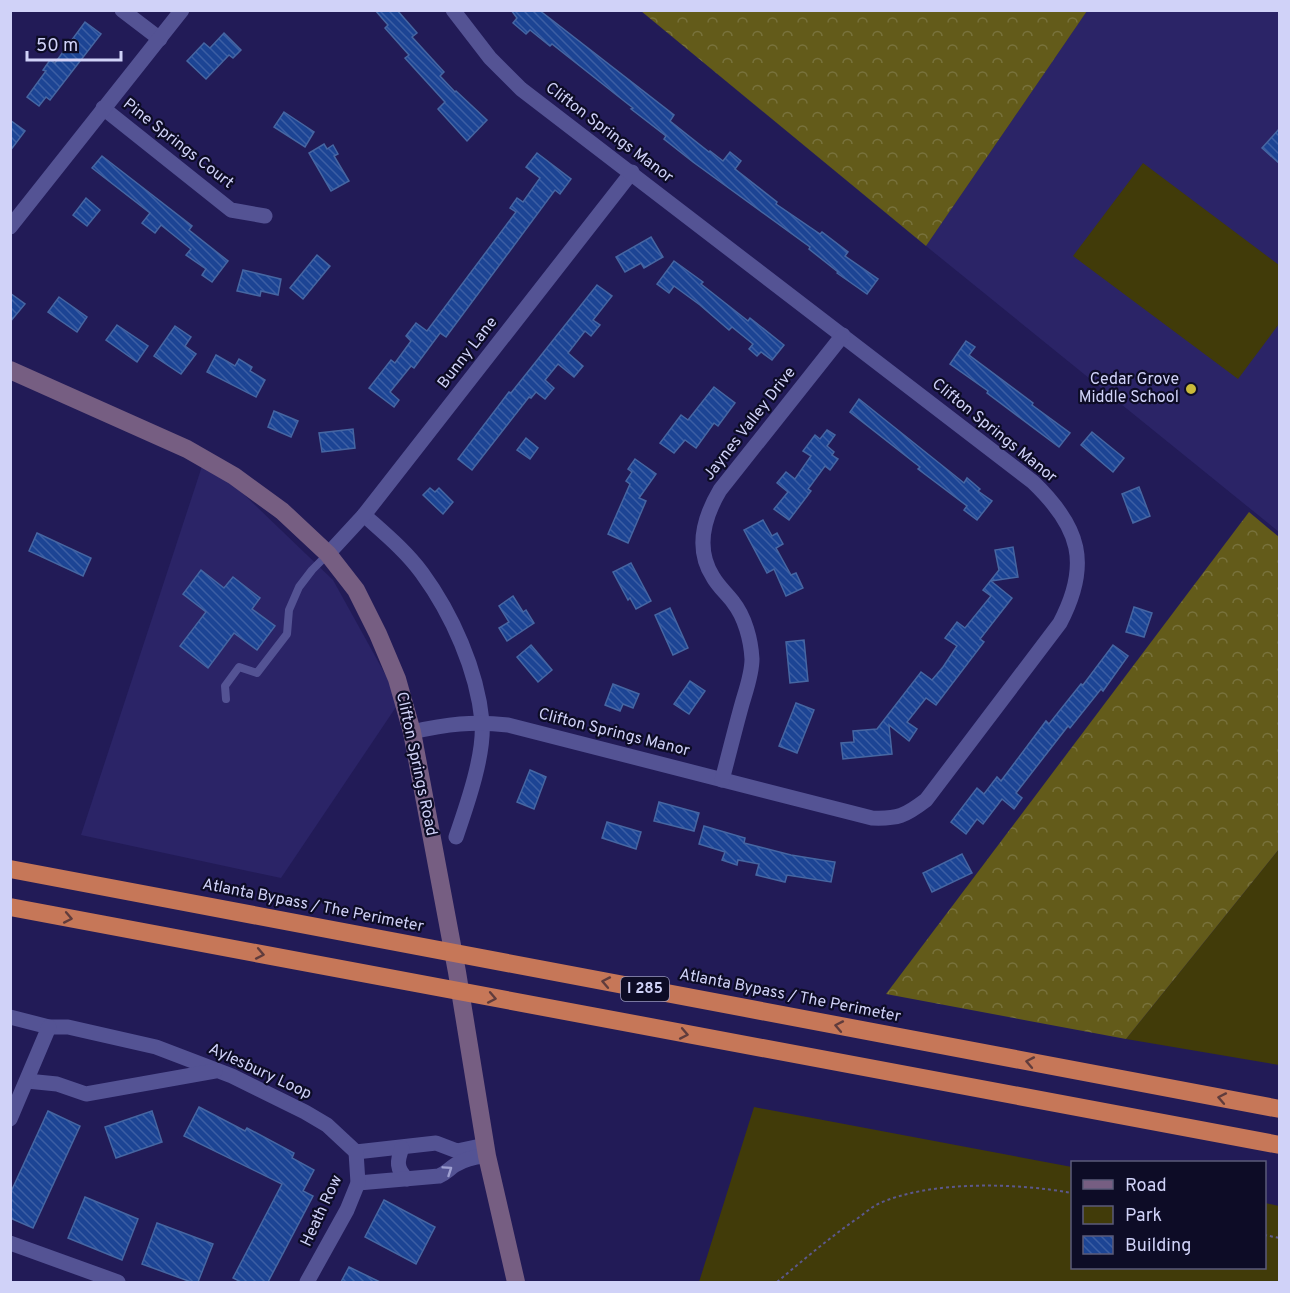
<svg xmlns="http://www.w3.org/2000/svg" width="1290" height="1293" viewBox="0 0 1290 1293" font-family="Overpass,sans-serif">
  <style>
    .built { fill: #2b2467 }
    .green { fill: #413b09 }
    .forest { fill: url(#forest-crowns) }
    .building { fill: url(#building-back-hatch); stroke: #4666a2; stroke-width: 1.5 }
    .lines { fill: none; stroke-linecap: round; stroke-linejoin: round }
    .path { stroke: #5c588c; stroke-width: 2; stroke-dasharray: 3 3; stroke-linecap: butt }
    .lane { stroke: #545394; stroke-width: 8 }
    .street { stroke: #545394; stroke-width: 15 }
    .secondary { stroke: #765e82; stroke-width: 18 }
    .highway { stroke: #c67758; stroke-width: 18 }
    .oneway { stroke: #603c3c }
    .oneway2 { stroke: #9e9fd0 }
    .poi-dot { fill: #caba3a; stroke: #0d0c26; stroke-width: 2 }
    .labels { text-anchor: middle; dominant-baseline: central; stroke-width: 4.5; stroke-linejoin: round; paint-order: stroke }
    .shield { fill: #0d0c26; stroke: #9697b9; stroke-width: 1.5 }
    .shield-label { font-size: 15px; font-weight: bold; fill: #d0d2f8 }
    .street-label { font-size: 16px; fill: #d0d2f8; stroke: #0d0c26 }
    .poi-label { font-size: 16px; fill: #d0d2f8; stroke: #0d0c26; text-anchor: end }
  </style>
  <defs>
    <pattern id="forest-crowns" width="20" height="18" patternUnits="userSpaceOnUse" patternTransform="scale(1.5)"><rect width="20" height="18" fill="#635b1a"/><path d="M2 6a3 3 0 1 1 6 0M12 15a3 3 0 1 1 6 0" fill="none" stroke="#78723c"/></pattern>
    <pattern id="building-back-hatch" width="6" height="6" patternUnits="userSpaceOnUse" patternTransform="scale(1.5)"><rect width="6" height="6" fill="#1c4494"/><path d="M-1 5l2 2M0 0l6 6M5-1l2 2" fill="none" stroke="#3c5ea4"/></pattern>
  </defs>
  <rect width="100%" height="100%" fill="#221b57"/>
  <g class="built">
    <polygon points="1087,11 1279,11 1279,532 926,246"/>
    <polygon points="205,457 333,580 400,701 281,878 81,835"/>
  </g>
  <g class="green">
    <polygon points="1143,163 1279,265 1279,324 1238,379 1073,256"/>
    <polygon points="1279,849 1279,1065 1126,1039"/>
    <polygon points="754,1107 1072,1167 1072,1268 1264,1268 1265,1203 1279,1206 1279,1282 699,1282"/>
  </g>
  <g class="forest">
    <polygon points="641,11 1087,11 926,246"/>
    <polygon points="1249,512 1279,537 1279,849 1126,1039 886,994"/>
  </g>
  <g class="building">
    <polygon points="375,10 397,10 417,33 412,37 444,72 440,76 455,92 456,91 487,120 467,141 438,109 445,102 405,58 409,55 385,28 388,25"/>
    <polygon points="511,10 539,10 674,115 670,121 709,152 710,151 723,161 730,152 741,161 735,169 777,202 776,204 820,234 822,232 848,252 845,256 878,279 867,294 837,273 838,272 809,249 810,247 693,162 664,139 666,136 631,109 633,108 552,44 550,46 530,30 526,34 513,23 517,18"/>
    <polygon points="85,22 101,34 50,100 46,97 39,106 27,97 46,71 43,70 50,60 55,63"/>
    <polygon points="224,33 241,50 233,58 229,55 206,79 187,61 204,43 210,48"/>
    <polygon points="284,112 314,132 305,147 274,127"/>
    <polygon points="10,120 25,131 10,151"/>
    <polygon points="1280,128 1280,164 1262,148"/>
    <polygon points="324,144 327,149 333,145 338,154 334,156 349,181 331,191 309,153"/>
    <polygon points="537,153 571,179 560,194 555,190 446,337 440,333 414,368 411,366 390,392 399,400 394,407 369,388 391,360 395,363 411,341 406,336 416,323 427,331 516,212 510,208 517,198 523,202 540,178 526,167"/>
    <polygon points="102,156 192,226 189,230 228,261 212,282 202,275 206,269 186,255 191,249 161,225 155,233 142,223 150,213 92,168"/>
    <polygon points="86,198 100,210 87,226 73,215"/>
    <polygon points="651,237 663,257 644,268 641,263 625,272 616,257"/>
    <polygon points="317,255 330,266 303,299 290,288"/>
    <polygon points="674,261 703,282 701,284 748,321 750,318 784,345 772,360 761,352 757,356 749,349 753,344 732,327 729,330 700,305 674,286 669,293 657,284"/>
    <polygon points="243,270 281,279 278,295 261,291 260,296 237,291"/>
    <polygon points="597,285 612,296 593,320 600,325 591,336 585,331 568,353 583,366 574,377 558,364 545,380 554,388 545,399 536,392 531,398 529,397 472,470 458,459 509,392 511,393"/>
    <polygon points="10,293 25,304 10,322"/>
    <polygon points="59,297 87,317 77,332 48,312"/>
    <polygon points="117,325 148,346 137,362 106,340"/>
    <polygon points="175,326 191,337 185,346 196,354 181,374 154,356"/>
    <polygon points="966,341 975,347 969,355 1033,403 1032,405 1070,433 1059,447 987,393 988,391 950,364"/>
    <polygon points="216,355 235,366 239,359 252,367 250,371 265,380 256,397 207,372"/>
    <polygon points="714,387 735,403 718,426 714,423 696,448 685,440 674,453 660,443 681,415 688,420"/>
    <polygon points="859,399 964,483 967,478 980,489 978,491 992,501 977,520 964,510 967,506 918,469 920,467 850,412"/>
    <polygon points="274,411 298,421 291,437 268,427"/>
    <polygon points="353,429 355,448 322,452 319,433"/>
    <polygon points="827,430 835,435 827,446 834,452 832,455 838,459 830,470 825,466 808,489 811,491 789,520 774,509 788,492 777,483 786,472 795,479 811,456 803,451 815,435 820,439"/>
    <polygon points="1092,432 1124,458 1113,472 1081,445"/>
    <polygon points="526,438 538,448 530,459 517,450"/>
    <polygon points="635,459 656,474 639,498 646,501 628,543 608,534 630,484 626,481 632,472 628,469"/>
    <polygon points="1139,487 1150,516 1133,523 1122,494"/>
    <polygon points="430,488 435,492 439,488 453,502 443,514 423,495"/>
    <polygon points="763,520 772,536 777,533 783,544 776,548 791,575 796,573 803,588 786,596 774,569 767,573 744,530"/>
    <polygon points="37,533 91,558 83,576 29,551"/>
    <polygon points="1013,547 1018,577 991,581 1012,598 980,639 984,642 936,705 926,698 907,722 917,729 909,741 889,725 892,754 843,759 841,743 854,742 853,731 877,729 921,672 932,680 943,667 957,646 945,638 957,622 965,628 991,596 983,590 999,570 995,550"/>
    <polygon points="631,563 651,601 636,609 630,598 628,600 613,572"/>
    <polygon points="201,570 224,588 233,577 260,598 252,609 275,626 257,650 234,633 208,668 180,646 206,612 183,594"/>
    <polygon points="513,596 523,612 526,610 534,623 507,641 499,628 509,622 499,606"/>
    <polygon points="1134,607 1152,613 1144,637 1126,632"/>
    <polygon points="670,608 688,648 673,655 655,615"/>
    <polygon points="804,640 808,681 790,683 786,642"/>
    <polygon points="531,645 552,670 538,682 517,657"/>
    <polygon points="1113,645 1128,656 1103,691 1101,689 1070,728 1068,726 1016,793 1022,798 1014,809 1002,799 983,824 977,819 966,834 951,822 977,788 984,794 997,777 1001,781 1046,721 1049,724 1081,684 1083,685"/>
    <polygon points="690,681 705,691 689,714 674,704"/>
    <polygon points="613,684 639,694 633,708 623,704 620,711 605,705"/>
    <polygon points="796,703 814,710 797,753 779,746"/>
    <polygon points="530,770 546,777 534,809 517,802"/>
    <polygon points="659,802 699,813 694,831 654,821"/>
    <polygon points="607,822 641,832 636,849 602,838"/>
    <polygon points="704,826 745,838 744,843 791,855 835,862 831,882 787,875 785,882 756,875 759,864 738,860 737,865 722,860 725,852 699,844"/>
    <polygon points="962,854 972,873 932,892 923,873"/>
    <polygon points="199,1107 245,1131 247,1128 294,1153 292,1158 314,1170 303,1191 313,1196 268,1282 241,1282 233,1278 282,1184 184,1136"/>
    <polygon points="48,1111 80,1126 33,1228 10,1218 10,1194"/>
    <polygon points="152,1111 162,1142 116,1158 105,1127"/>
    <polygon points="85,1197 138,1219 122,1260 68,1238"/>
    <polygon points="384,1200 435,1227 416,1264 365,1237"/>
    <polygon points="157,1223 213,1244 198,1282 191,1282 142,1264"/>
    <polygon points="349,1267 380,1282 341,1282"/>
  </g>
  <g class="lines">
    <g class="path">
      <polyline points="1264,1235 1280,1238"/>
      <path d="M 777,1282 C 802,1261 828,1239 855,1220 C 863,1215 870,1208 878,1204 C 930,1180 1017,1183 1072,1193"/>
    </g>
    <polyline class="lane" points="226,699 225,686 239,667 257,673 287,634 289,610 299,587 312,570 327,555"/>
    <g class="street">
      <polyline points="122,10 160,39"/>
      <polyline points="103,108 231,210 265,216"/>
      <polyline points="10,227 182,10"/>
      <path d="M 364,515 C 384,533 406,551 422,573 C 452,614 477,670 482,721 C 485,754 467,805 456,837"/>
      <polyline points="328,554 364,515 632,172"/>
      <path d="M 412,732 C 447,724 473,721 508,725 L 872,818 C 898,819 905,816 926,800 L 1060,623 C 1091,564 1080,527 1033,482 L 521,89 L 490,58 L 453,10"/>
      <path d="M 722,780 C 729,754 735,729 742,704 C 746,690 752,674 752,659 C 751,640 745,617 733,602 C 727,594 718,586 713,577 C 695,549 704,517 720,490 L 843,335"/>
      <polyline points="10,1017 49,1027 68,1027 156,1047 232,1076 305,1112 327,1125 356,1152 436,1143 457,1151 485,1145"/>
      <polyline points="27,1081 57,1084 86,1094 215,1071"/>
      <polyline points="10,1119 49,1027"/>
      <path d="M 402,1148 C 397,1161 396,1169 407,1179"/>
      <path d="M 358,1183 L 439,1176 C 446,1173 449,1169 455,1165 C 465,1159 473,1157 484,1156"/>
      <polyline points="10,1243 118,1282"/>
      <polyline points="307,1282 347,1210 358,1183 356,1152"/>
    </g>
    <polyline class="secondary" points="10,370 187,449 234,476 282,511 328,554 356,590 378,634 397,679 412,732 457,972 487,1156 516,1282"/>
    <g class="highway">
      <polyline points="10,869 1280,1109"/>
      <polyline points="10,907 1280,1145"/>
    </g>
  </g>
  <defs><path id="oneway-chevron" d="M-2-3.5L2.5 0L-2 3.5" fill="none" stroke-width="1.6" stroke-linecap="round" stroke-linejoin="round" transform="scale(1.5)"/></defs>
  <g class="oneway">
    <use href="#oneway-chevron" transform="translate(68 918) rotate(11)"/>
    <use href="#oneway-chevron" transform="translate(260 954) rotate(11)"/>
    <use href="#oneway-chevron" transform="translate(606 982) rotate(-169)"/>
    <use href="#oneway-chevron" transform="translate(492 998) rotate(11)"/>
    <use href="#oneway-chevron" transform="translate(839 1026) rotate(-169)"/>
    <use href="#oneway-chevron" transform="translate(684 1034) rotate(11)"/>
    <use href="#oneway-chevron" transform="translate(1030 1062) rotate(-169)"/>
    <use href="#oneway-chevron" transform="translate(1222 1098) rotate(-169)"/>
  </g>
  <use class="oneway2" href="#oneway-chevron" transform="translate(448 1170) rotate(-34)"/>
  <circle class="poi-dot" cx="1191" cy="389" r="6"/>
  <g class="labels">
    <rect class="shield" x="621" y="977" width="48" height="24" rx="4.5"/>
    <g class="shield-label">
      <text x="645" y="989">I 285</text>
    </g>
    <g class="street-label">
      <text transform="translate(609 133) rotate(37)">Clifton Springs Manor</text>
      <text transform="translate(178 144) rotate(38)">Pine Springs Court</text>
      <text transform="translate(468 353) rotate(-52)">Bunny Lane</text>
      <text transform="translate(750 424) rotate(-52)">Jaynes Valley Drive</text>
      <text transform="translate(994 431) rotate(39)">Clifton Springs Manor</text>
      <text transform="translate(614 733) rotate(14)">Clifton Springs Manor</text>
      <text transform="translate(416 764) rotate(78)">Clifton Springs Road</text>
      <text transform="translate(313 906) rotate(11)">Atlanta Bypass / The Perimeter</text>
      <text transform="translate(790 996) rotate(11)">Atlanta Bypass / The Perimeter</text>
      <text transform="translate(260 1072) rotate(25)">Aylesbury Loop</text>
      <text transform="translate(322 1211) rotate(-65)">Heath Row</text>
    </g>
    <g class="poi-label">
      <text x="1179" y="380">Cedar Grove<tspan x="1179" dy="18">Middle School</tspan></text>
    </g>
  </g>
  <rect width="1290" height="1293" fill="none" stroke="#d0d2f8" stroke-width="24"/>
  <rect x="1071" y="1161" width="195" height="108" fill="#0d0c26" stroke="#5b5b7a" stroke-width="1.5"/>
  <rect x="1083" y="1180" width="30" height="9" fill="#765e82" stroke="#5b5b7a" stroke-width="1.5"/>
  <text x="1125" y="1191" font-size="18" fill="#d0d2f8">Road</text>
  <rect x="1083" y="1206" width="30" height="18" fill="#413b09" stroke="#5b5b7a" stroke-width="1.5"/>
  <text x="1125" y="1221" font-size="18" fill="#d0d2f8">Park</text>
  <rect x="1083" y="1236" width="30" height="18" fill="url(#building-back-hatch)" stroke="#5b5b7a" stroke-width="1.5"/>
  <text x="1125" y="1251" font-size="18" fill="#d0d2f8">Building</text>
  <path d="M27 51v9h94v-9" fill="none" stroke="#d0d2f8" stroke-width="3"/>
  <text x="36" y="51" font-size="18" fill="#d0d2f8" stroke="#0d0c26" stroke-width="4.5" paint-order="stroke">50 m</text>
</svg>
